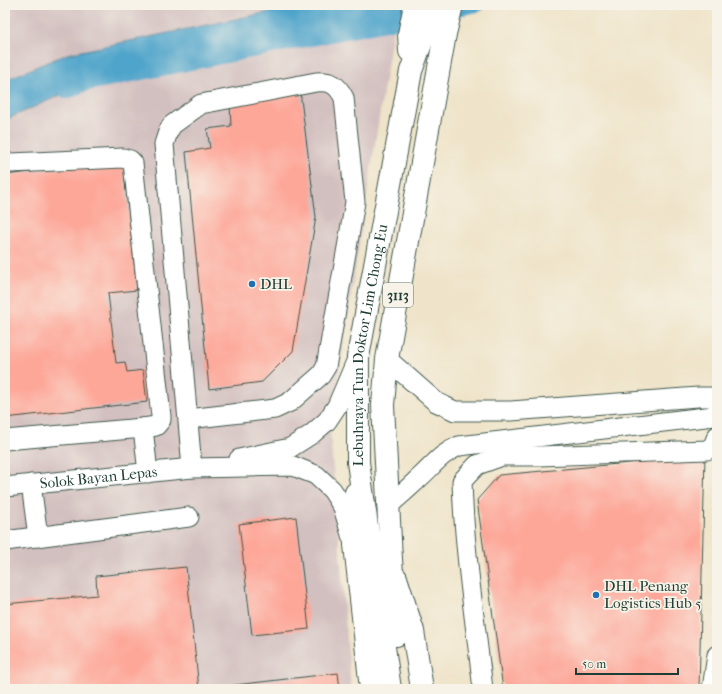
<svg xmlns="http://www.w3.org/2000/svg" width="722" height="694" viewBox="0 0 722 694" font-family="'IM FELL French Canon',serif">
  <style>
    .industrial { fill: #d2bfbf }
    .water { fill: #4fa4cb; stroke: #377080 }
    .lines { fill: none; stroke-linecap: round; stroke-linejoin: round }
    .canal { stroke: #4fa4cb; stroke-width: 14 }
    .building { fill: #fda799 }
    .minor-casing { stroke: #3e564a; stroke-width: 21 }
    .major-casing { stroke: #3e564a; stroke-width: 24 }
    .highway-casing { stroke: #3e564a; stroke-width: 24 }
    .minor { stroke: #fff; stroke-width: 19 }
    .major { stroke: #fff; stroke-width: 22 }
    .highway { stroke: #fff; stroke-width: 22 }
    .poi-dot { fill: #1f6fb2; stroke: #f7f3e8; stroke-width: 1.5 }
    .labels { text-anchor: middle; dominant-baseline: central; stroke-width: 3.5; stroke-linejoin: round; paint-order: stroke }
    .shield { fill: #f7f3e8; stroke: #60746a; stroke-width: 1 }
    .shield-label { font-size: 14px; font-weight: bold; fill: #1f3d34 }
    .poi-label { font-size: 15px; fill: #1f3d34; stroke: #f7f3e8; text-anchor: start }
    .street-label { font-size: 15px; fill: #1f3d34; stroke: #f7f3e8 }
  </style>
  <rect width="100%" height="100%" fill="#f7f3e8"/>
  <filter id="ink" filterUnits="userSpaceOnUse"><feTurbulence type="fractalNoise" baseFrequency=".025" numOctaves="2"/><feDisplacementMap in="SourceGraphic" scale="8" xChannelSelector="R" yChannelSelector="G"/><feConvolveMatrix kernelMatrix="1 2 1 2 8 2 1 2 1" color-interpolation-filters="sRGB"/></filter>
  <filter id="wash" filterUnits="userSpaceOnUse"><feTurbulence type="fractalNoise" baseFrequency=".012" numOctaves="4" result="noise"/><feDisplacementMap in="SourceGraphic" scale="16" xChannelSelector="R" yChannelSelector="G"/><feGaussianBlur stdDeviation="0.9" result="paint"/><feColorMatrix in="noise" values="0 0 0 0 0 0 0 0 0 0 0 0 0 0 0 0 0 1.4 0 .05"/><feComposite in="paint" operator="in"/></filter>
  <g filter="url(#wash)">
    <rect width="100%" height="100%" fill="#efe4c9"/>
    <polygon class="industrial" points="5,5 398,5 391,42 330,430 351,689 5,689"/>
    <polygon class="water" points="303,5 478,5 83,85 5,120 5,80 67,54"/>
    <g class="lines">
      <g class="canal">
        <polyline points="444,12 478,5"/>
        <polyline points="67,92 83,85 416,18"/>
      </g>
    </g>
    <g id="blocks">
      <g class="building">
        <polygon points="300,91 316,217 293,351 262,382 209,389 186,152 210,148 207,129 231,126 230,103"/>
        <polygon points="123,161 137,290 108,293 116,363 125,362 127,372 143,370 147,402 5,418 5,175"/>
        <polygon points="705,456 699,689 503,689 477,500 499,475"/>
        <polygon points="296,517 309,629 252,635 239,524"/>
        <polygon points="186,567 199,689 5,689 5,604 97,595 96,576"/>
        <polygon points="338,673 340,689 218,689 218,687"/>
      </g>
    </g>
  </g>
  <g filter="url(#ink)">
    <use href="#blocks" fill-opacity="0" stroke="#3e564a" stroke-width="1"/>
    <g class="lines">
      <g class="minor-casing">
        <g id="minor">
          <polyline points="5,164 11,163 123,158 130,160 133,163 161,416 161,420 156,426 143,428"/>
          <polyline points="387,359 436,402 455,411 511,411 698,397 710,397 717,400"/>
          <path d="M 188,419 L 275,409 L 290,402 L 321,375 L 326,367 L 355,202 L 344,98 C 337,84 331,81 316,82 L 201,104 L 172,125 L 168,132 L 164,144 L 192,468"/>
          <polyline points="5,440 143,428 148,473"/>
          <polyline points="239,459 290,448 312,434 327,421 337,406 357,359"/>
          <polyline points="31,484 38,537"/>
          <path id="s1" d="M 5,487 L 192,468 L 293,466 L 316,475 L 332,490 L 343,507 L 352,538"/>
          <path d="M 388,506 C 398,497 408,489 418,479 C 433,466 440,454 459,446 L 714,416 L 717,413"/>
          <polyline points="5,541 189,517"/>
          <path d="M 483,689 C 475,620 464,550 462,481 L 477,465 L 502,456 L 539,456 L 707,450 L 713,446 L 717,436"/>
          <polyline points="712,689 717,655"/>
        </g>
      </g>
      <g class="major-casing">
        <g id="major">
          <polyline points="356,493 355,545 371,689"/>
          <polyline points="396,578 413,631 422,689"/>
        </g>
      </g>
      <g class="highway-casing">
        <g id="highway">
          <polyline points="410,51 409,34 415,5"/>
          <polyline points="396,635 391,559 383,405 387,359 445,34 452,5"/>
          <path id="s2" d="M 390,689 L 385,654 L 358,462 L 358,357 L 411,71 L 424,35 L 431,5"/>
        </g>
      </g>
      <use href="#minor" class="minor"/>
      <use href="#major" class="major"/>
      <use href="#highway" class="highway"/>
    </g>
  </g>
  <g class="poi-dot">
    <circle cx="252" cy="284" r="4"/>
    <circle cx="596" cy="595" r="4"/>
  </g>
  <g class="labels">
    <rect class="shield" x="383" y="283" width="30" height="24" rx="3"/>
    <g class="shield-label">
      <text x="398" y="295">3113</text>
    </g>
    <g class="poi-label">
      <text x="260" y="284">DHL</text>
      <text x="604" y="586">DHL Penang<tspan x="604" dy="17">Logistics Hub 5</tspan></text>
    </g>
    <g class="street-label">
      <text stroke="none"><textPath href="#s2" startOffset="347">Lebuhraya Tun Doktor Lim Chong Eu</textPath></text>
      <text stroke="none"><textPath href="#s1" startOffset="94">Solok Bayan Lepas</textPath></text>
    </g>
  </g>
  <rect width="722" height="694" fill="none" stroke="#f7f3e8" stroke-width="20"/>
  <path d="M576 668v6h102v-6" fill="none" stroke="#1f3d34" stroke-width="2"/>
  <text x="582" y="668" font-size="12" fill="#1f3d34" stroke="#f7f3e8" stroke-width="3" paint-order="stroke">50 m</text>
</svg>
